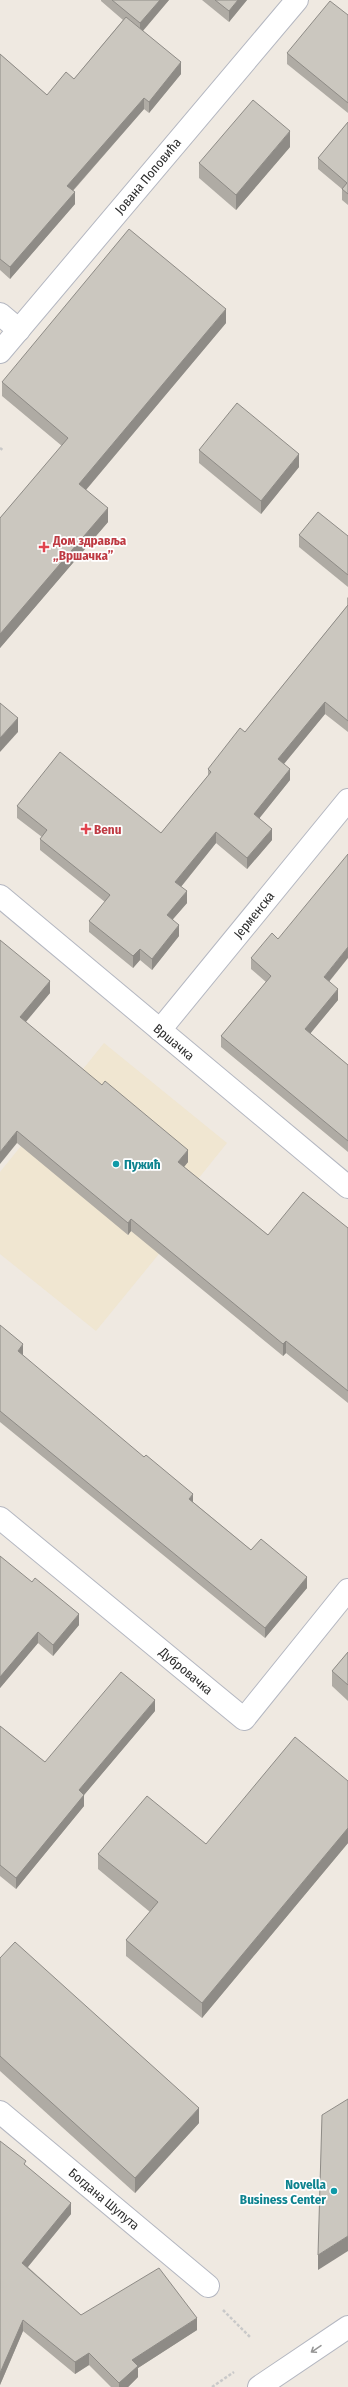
<svg xmlns="http://www.w3.org/2000/svg" width="348" height="2387" viewBox="0 0 348 2387" font-family="'Fira Sans Condensed',sans-serif">
  <style>
    .education { fill: #f0e6d1 }
    .lines { fill: none; stroke-linecap: round; stroke-linejoin: round }
    .street-casing { stroke: #b4b7c1; stroke-width: 24 }
    .secondary-casing { stroke: #b4b7c1; stroke-width: 24 }
    .path { stroke: #c9c9c9; stroke-width: 2.5; stroke-dasharray: 3 2; stroke-linecap: butt }
    .street { stroke: #fff; stroke-width: 22 }
    .secondary { stroke: #fff; stroke-width: 22 }
    .wall { fill: #afaba4 }
    .shaded-wall { fill: #8e8b86 }
    .building { fill: #cbc7bf; stroke: #8e8b86 }
    .oneway { stroke: #969696 }
    .health-dot { fill: #e0444e; stroke: #fff; stroke-width: 1.5 }
    .culture-dot { fill: #0f9aa8; stroke: #fff; stroke-width: 1.5 }
    .labels { text-anchor: middle; dominant-baseline: central; stroke-width: 3.5; stroke-linejoin: round; paint-order: stroke }
    .street-label { font-size: 13px; fill: #2e2e2e; stroke: #fff }
    .health-label { font-size: 13px; font-weight: bold; fill: #be3a42; stroke: #fff; text-anchor: start }
    .culture-label { font-size: 13px; font-weight: bold; fill: #0d838f; stroke: #fff; text-anchor: start }
  </style>
  <rect width="100%" height="100%" fill="#efe9e1"/>
  <polygon class="education" points="104,1043 227,1143 190,1189 203,1200 96,1331 0,1254 0,1172"/>
  <g class="lines">
    <g class="street-casing">
      <g id="street">
        <polyline points="0,314 19,330"/>
        <polyline points="0,352 297,0"/>
        <polyline points="160,1030 348,800"/>
        <polyline points="0,1518 244,1719 348,1590"/>
        <polyline points="0,2112 208,2286"/>
      </g>
    </g>
    <g class="secondary-casing">
      <g id="secondary">
        <polyline points="0,896 348,1187"/>
        <polyline points="259,2387 348,2327"/>
      </g>
    </g>
    <g class="path">
      <polyline points="0,448 4,451"/>
      <polyline points="223,2310 250,2337"/>
      <polyline points="212,2387 234,2372"/>
    </g>
    <use href="#street" class="street"/>
    <use href="#secondary" class="secondary"/>
  </g>
  <g class="wall">
    <polygon points="101,0 169,0 143,31 181,74 149,113 144,109 73,191 75,204 10,279 0,270 0,54 47,95 74,79 123,20 101,1"/>
    <polygon points="202,0 247,0 229,22"/>
    <polygon points="348,15 348,113 287,64 287,53"/>
    <polygon points="348,122 348,205 342,200 342,189 318,169 318,158"/>
    <polygon points="290,147 236,210 199,178 199,163"/>
    <polygon points="226,323 86,490 108,522 0,648 0,518 62,446 2,396 2,382"/>
    <polygon points="199,450 299,467 261,514 199,463"/>
    <polygon points="299,535 348,536 348,587 299,547"/>
    <polygon points="348,597 348,732 325,714 284,764 290,780 259,818 272,840 247,869 216,843 181,887 187,903 173,919 179,936 152,970 140,960 133,968 89,932 89,921 105,902 40,850 40,839 42,837 17,818 17,806 161,833 208,776 208,769 245,732 347,606 347,598"/>
    <polygon points="0,940 50,993 25,1022 188,1162 184,1167 268,1235 348,1228 348,1403 286,1353 283,1356 131,1231 128,1235 17,1143"/>
    <polygon points="251,958 329,981 338,1000 310,1033 348,1065 348,1152 221,1047 221,1036 266,982 251,969"/>
    <polygon points="0,1325 23,1355 23,1356 193,1502 251,1550 307,1588 265,1638 0,1422"/>
    <polygon points="0,1556 79,1625 53,1656 38,1643 0,1688"/>
    <polygon points="348,1652 348,1701 332,1686 332,1671"/>
    <polygon points="155,1711 84,1795 84,1806 16,1889 0,1876 0,1726 45,1762"/>
    <polygon points="348,1781 348,1843 202,2018 126,1956 126,1940 150,1912 98,1869 98,1854 206,1844"/>
    <polygon points="0,1958 199,2123 135,2193 0,2071"/>
    <polygon points="26,2166 71,2214 28,2267 81,2315 197,2330 138,2368 138,2377 128,2387 111,2387 89,2365 75,2374 23,2331 0,2385"/>
  </g>
  <g class="shaded-wall">
    <polygon points="160,0 169,0 140,34 140,23"/>
    <polygon points="238,0 247,0 229,22 229,11"/>
    <polygon points="181,62 181,74 149,113 149,102"/>
    <polygon points="144,98 144,109 67,197 67,186"/>
    <polygon points="290,131 290,147 236,210 236,195"/>
    <polygon points="75,192 75,204 10,279 10,267"/>
    <polygon points="226,309 226,323 79,498 79,484"/>
    <polygon points="299,454 299,467 261,514 261,501"/>
    <polygon points="108,508 108,522 0,648 0,634"/>
    <polygon points="325,702 325,714 278,771 278,759"/>
    <polygon points="18,718 18,732 0,752 0,738"/>
    <polygon points="290,769 290,780 254,825 254,814"/>
    <polygon points="272,829 272,840 247,869 247,858"/>
    <polygon points="216,832 216,843 175,894 175,882"/>
    <polygon points="187,891 187,903 167,926 167,915"/>
    <polygon points="179,925 179,936 152,970 152,959"/>
    <polygon points="348,947 348,958 324,988 324,977"/>
    <polygon points="140,949 140,960 133,968 133,956"/>
    <polygon points="50,981 50,993 20,1029 20,1017"/>
    <polygon points="338,989 338,1000 305,1040 305,1029"/>
    <polygon points="17,1131 17,1143 0,1164 0,1152"/>
    <polygon points="188,1150 188,1162 178,1174 178,1162"/>
    <polygon points="131,1219 131,1231 128,1235 128,1223"/>
    <polygon points="286,1341 286,1353 283,1356 283,1344"/>
    <polygon points="23,1344 23,1355 18,1362 18,1351"/>
    <polygon points="193,1494 193,1505 189,1499"/>
    <polygon points="307,1577 307,1588 265,1638 265,1628"/>
    <polygon points="79,1614 79,1625 53,1656 53,1645"/>
    <polygon points="38,1632 38,1643 0,1688 0,1677"/>
    <polygon points="155,1700 155,1711 84,1795 84,1806 16,1889 16,1878 79,1790"/>
    <polygon points="348,1828 348,1843 202,2018 202,2003"/>
    <polygon points="199,2108 199,2123 135,2193 135,2178"/>
    <polygon points="71,2203 71,2214 22,2274 22,2263"/>
    <polygon points="348,2236 348,2251 318,2270 318,2255"/>
    <polygon points="197,2318 197,2330 138,2368 138,2377 128,2387 119,2387 119,2383 132,2360"/>
    <polygon points="23,2320 23,2331 0,2385 0,2373"/>
    <polygon points="89,2353 89,2365 75,2374 75,2362"/>
  </g>
  <g class="building">
    <polygon points="112,0 160,0 140,23"/>
    <polygon points="215,0 238,0 229,11"/>
    <polygon points="330,1 348,15 348,103 287,53"/>
    <polygon points="126,17 181,62 149,102 144,98 67,186 75,192 10,267 0,259 0,54 47,95 66,72 74,79"/>
    <polygon points="253,100 290,131 236,195 199,163"/>
    <polygon points="348,122 348,194 342,189 347,183 318,158"/>
    <polygon points="129,229 226,309 79,484 108,508 0,634 0,518 68,438 2,382"/>
    <polygon points="237,403 299,454 261,501 199,450"/>
    <polygon points="318,512 348,536 348,575 299,535"/>
    <polygon points="348,605 348,721 325,702 278,759 290,769 254,814 272,829 247,858 216,832 175,882 187,891 167,915 179,925 152,959 140,949 133,956 89,921 110,895 40,839 47,830 17,806 60,752 161,833 211,772 208,769 240,728 245,732"/>
    <polygon points="0,703 18,718 0,738"/>
    <polygon points="348,854 348,947 324,977 338,989 305,1029 348,1065 348,1141 221,1036 271,976 251,958 272,933 278,939"/>
    <polygon points="0,940 50,981 20,1017 102,1085 105,1081 188,1150 178,1162 268,1235 303,1192 348,1228 348,1391 286,1341 283,1344 131,1219 128,1223 17,1131 0,1152"/>
    <polygon points="0,1325 23,1344 18,1351 144,1457 146,1455 193,1494 189,1499 251,1550 261,1539 307,1577 265,1628 0,1411"/>
    <polygon points="0,1556 32,1582 35,1578 79,1614 53,1645 38,1632 0,1677"/>
    <polygon points="348,1652 348,1685 332,1671"/>
    <polygon points="121,1672 155,1700 79,1790 84,1795 16,1878 0,1865 0,1726 45,1762"/>
    <polygon points="295,1737 348,1781 348,1828 202,2003 126,1940 158,1902 98,1854 147,1796 206,1844"/>
    <polygon points="15,1942 199,2108 135,2178 0,2056 0,1958"/>
    <polygon points="348,2099 348,2236 318,2255 322,2115"/>
    <polygon points="0,2141 26,2161 24,2164 71,2203 22,2263 81,2315 159,2268 197,2318 132,2360 138,2366 119,2383 89,2353 75,2362 23,2320 0,2373"/>
  </g>
  <defs><path id="oneway-shaft" d="M-6 0H5M1.5-3L5.5 0L1.5 3" fill="none" stroke-width="1.6" stroke-linecap="round" stroke-linejoin="round"/></defs>
  <use class="oneway" href="#oneway-shaft" transform="translate(316 2349) rotate(146)"/>
  <g class="health-dot">
    <path d="M42 541h4v4h4v4h-4v4h-4v-4h-4v-4h4z"/>
    <path d="M84 823h4v4h4v4h-4v4h-4v-4h-4v-4h4z"/>
  </g>
  <g class="culture-dot">
    <circle cx="116" cy="1164" r="4"/>
    <circle cx="334" cy="2191" r="4"/>
  </g>
  <g class="labels">
    <g class="street-label">
      <text transform="translate(148 176) rotate(-50)">Јована Поповића</text>
      <text transform="translate(254 915) rotate(-51)">Јерменска</text>
      <text transform="translate(174 1042) rotate(40)">Вршачка</text>
      <text transform="translate(186 1671) rotate(40)">Дубровачка</text>
      <text transform="translate(104 2199) rotate(40)">Богдана Шупута</text>
    </g>
    <g class="health-label">
      <text x="53" y="540">Дом здравља<tspan x="53" dy="15">„Вршачка”</tspan></text>
      <text x="94" y="829">Benu</text>
    </g>
    <g class="culture-label">
      <text x="124" y="1164">Пужић</text>
      <text x="326" y="2184" text-anchor="end">Novella<tspan x="326" dy="15">Business Center</tspan></text>
    </g>
  </g>
</svg>
